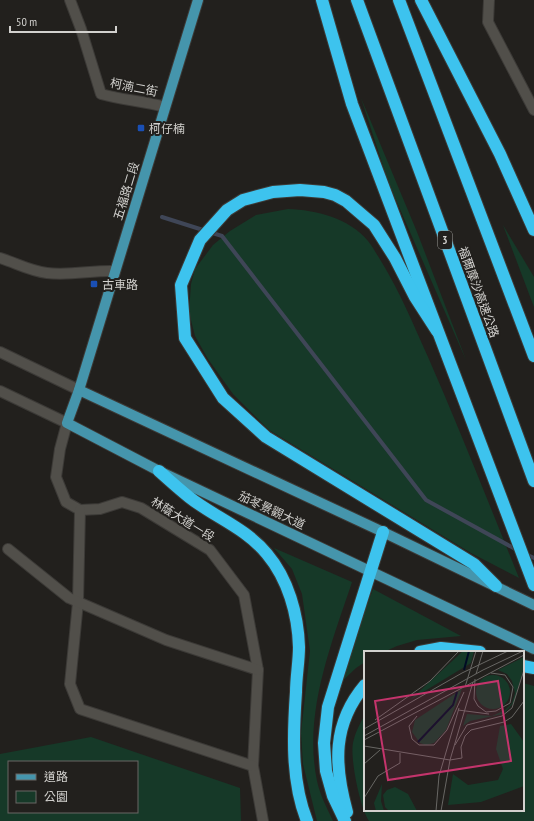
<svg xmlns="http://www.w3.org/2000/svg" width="534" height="821" viewBox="0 0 534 821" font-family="'PT Sans Narrow','Noto Sans TC',sans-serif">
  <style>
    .green { fill: #163928; fill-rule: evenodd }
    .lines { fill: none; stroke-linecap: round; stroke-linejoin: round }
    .stream { stroke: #3f4657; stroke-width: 4 }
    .minor-casing { stroke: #3c3a37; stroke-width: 12 }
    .major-casing { stroke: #3c3a37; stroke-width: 12 }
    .highway-casing { stroke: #3c3a37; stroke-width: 14 }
    .minor { stroke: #514f4a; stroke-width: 10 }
    .major { stroke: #4595ac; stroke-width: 10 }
    .highway { stroke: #3dc3ee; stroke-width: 12 }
    .transit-dot { fill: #1a4fb4; stroke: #22201d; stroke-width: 1.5 }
    .labels { text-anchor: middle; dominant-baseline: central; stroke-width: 4; stroke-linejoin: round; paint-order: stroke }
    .shield { fill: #22201d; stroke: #9d9c99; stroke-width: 1 }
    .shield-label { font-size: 11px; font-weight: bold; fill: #d2d1ce }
    .street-label { font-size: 12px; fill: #d2d1ce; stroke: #22201d }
    .poi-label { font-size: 12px; fill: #d2d1ce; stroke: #22201d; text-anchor: start }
    .inset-river { fill: none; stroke: #000b24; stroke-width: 2 }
    .inset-road { fill: none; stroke: #686764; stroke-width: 1 }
    .view { fill: #c4346c; fill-opacity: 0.15; stroke: #c4346c; stroke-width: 2 }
    .inset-edge { fill: none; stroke: #d2d1ce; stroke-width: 2 }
  </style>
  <rect width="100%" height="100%" fill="#22201d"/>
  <g class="green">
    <polygon points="361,98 417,232 466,360 389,184"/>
    <path d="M 288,209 C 316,210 349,218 368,241 C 373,247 377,255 381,261 C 400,292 413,324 428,357 C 460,430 489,504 519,578 L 471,553 L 269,430 L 233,394 L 208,359 L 195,336 L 189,312 L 191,284 L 195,269 L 213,245 L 230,231 L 256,215 Z"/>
    <polygon points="503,225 534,277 534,307"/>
    <path d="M 274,548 L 352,582 C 331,645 303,714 317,781 C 320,795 327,808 333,821 L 317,821 L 303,764 L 301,733 L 310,651 L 302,594 L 292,569 Z"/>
    <polygon points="373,589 461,636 417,640 397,646 384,652 365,652 365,662 356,668 336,687"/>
    <path d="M 523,683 L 534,686 L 534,821 L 369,821 C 360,808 350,759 353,743 C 355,733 360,723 365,715 L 365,810 L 523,810 Z"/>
    <path d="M 91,737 L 240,788 L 241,821 L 0,821 L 0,754 ZM 9,762 L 137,762 L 137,812 L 9,812 Z"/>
  </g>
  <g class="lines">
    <g class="stream">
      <polyline points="162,217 222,236 426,500 517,550"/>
      <polyline points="525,554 534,558"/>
    </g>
    <g class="minor-casing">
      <g id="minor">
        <path d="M 70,0 L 81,29 L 101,94 C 122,100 144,101 165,107"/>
        <polyline points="489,0 488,22 534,110"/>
        <path d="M 0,258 C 16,263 30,271 47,273 C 70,276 93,270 115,271"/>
        <polyline points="0,352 79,390"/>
        <polyline points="0,391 67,423 60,449 56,477 66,502 80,510 100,509 122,502 141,508 210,550 244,595 258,670 253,766 263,821"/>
        <polyline points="80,510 78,602 70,684 80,709 253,766"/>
        <polyline points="8,549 69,598 166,640 258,670"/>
      </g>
    </g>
    <g class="major-casing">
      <g id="major">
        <polyline points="198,0 79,390 67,423 159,471 534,649"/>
        <polyline points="79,390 383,532 534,605"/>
      </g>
    </g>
    <g class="highway-casing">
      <g id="highway">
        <polyline points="322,0 352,104 534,585"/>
        <polyline points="357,0 534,481"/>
        <polyline points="399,0 534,356"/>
        <polyline points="421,0 500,154 534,230"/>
        <polyline points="437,331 415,297 395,258 374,225 346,201 335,195 324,192 300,190 273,192 243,200 227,210 200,240 181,285 185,338 223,398 266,437 474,564 496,586"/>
        <path d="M 159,471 C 169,480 179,489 189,497 C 214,517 246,528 267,554 C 288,579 298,614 299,647 C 299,662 296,677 296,692 C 293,734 291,781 307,821"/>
        <polyline points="420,652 441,648 480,652"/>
        <polyline points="523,666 534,668"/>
        <path d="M 347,812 C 334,765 332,724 365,685"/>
        <polyline points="345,821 333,796 326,771 324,743 328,707 383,532"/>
      </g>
    </g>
    <use href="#minor" class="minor"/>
    <use href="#major" class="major"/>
    <use href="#highway" class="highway"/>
  </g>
  <g class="transit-dot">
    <rect x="137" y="124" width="8" height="8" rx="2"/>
    <rect x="90" y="280" width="8" height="8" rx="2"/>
  </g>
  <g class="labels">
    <rect class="shield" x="438" y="231" width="14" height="18" rx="3"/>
    <g class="shield-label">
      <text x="445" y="240">3</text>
    </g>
    <g class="street-label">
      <text transform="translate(134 87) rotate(11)">柯湳二街</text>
      <text transform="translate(126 191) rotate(-73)">五福路二段</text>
      <text transform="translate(479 292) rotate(70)">福爾摩沙高速公路</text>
      <text transform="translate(272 510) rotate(25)">茄苳景觀大道</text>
      <text transform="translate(183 519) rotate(32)">林蔭大道一段</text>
    </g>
    <g class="poi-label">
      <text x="149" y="128">柯仔楠</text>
      <text x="102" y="284">古車路</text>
    </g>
  </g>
  <g transform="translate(364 651)">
    <rect width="160" height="160" fill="#22201d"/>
    <path d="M 99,0 L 110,0 L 107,12 L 46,49 ZM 160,6 L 160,16 L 150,51 L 145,57 L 139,63 L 106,70 L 99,75 L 103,63 L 128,65 L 141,59 L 148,52 L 151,42 L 148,30 L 143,23 L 134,19 ZM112 41a17 17 0 1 1 34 0a17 17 0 1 1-34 0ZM 98,38 L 82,79 L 70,92 L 62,94 L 56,92 L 48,81 L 51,69 ZM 147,73 L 160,91 L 160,135 L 117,151 L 84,154 L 89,123 L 104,134 L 134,129 L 139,118 L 132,98 L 136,75 ZM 18,133 L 17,150 L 20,160 L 12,160 L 10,152 ZM 31,136 L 44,143 L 53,160 L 25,160 L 21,156 L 19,144 L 23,139 Z" fill="#163928"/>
    <path class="inset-river" d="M 100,19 L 105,0M 54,91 L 89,54 L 93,41"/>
    <path class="inset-road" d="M 112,23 L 119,0M 111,28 L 110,48 L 114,55 L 122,61 L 132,60 L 146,52 L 149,36 L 141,24 L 127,22M 101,36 L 112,0M 94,59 L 125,63M 53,65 L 45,75 L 48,88 L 55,94 L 70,94 L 83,79 L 100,41M 11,69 L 66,30 L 95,0M 0,78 L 98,22 L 144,0M 0,85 L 119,19 L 159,0M 0,89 L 160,4M 91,94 L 103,74 L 138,65 L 148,57 L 160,19M 0,95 L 86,109 L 109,31M 80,108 L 95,57M 0,113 L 16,99M 0,147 L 14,125 L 36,112 L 36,102M 72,160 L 75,125 L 80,108M 77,160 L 86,109 L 98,107 L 97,96 L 101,85 L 107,79 L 140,71 L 148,66 L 160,50"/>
    <path class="view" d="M 134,30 L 147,110 L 24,129 L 11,50 Z"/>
    <rect width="160" height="160" class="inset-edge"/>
  </g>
  <rect x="8" y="761" width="130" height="52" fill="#22201d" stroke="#686764"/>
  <rect x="16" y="774" width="20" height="6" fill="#4595ac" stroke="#686764"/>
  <text x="44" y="781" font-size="12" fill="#d2d1ce">道路</text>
  <rect x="16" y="791" width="20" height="12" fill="#163928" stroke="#686764"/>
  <text x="44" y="801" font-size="12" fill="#d2d1ce">公園</text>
  <path d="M10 26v6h106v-6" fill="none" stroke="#d2d1ce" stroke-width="2"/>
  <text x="16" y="26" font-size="12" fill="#d2d1ce" stroke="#22201d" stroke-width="3" paint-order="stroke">50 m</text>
</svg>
